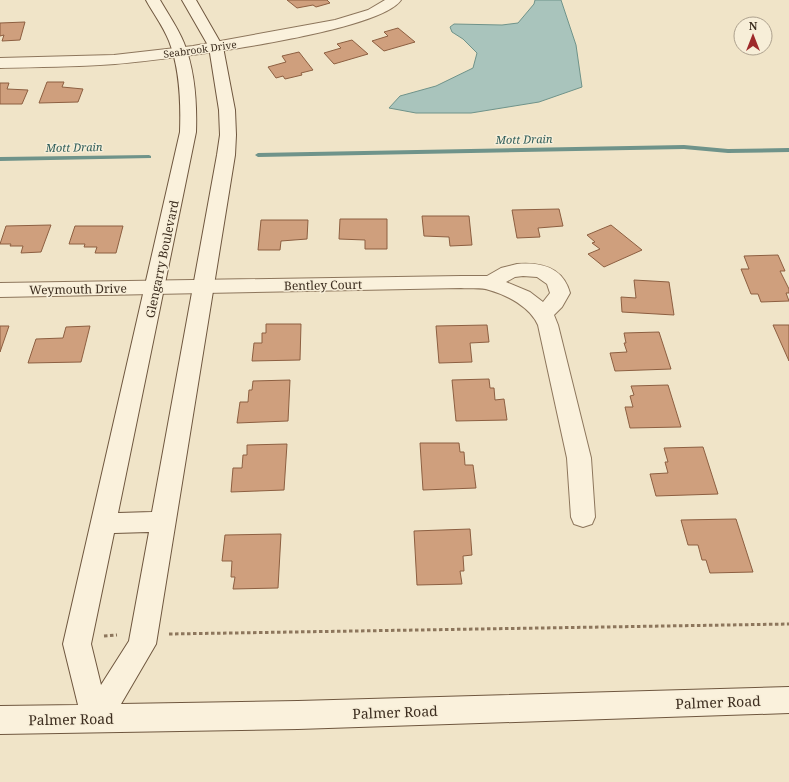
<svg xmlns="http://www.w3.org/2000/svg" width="789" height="782" viewBox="0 0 789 782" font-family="'Noto Serif',serif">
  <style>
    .water { fill: #a9c4bc; stroke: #6f938a }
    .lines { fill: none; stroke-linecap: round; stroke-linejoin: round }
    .stream { fill: #6f938a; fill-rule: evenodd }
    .building { fill: #cf9f7d; stroke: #8d5f41 }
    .street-casing { stroke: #8d765c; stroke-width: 2 }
    .secondary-casing { stroke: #6f573f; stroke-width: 2 }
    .path { stroke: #8d765c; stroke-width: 3; stroke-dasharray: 3.5 2.5; stroke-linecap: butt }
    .street { fill: #faf1dc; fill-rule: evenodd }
    .secondary { fill: #faf1dc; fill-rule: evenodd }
    .labels { text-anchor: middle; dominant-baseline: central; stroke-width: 3; stroke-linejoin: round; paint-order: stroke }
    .far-street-label { font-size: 10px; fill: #3d2e20; stroke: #f7eed8 }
    .far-water-label { font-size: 11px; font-style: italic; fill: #2f5d5a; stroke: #f7eed8 }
    .street-label { font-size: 12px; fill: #3d2e20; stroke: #f7eed8 }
    .near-street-label { font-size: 14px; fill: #3d2e20; stroke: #f7eed8 }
  </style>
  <rect width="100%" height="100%" fill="#f0e4c8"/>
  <polygon class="water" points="535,0 561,0 576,45 582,87 539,102 471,113 416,113 389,108 400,96 436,86 473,68 477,53 463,39 452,32 450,27 454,24 502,25 518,23 534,4"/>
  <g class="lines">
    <g class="stream">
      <polygon points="684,145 728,149 789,148 789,152 728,153 684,149 258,157 255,155 258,153"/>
      <polygon points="149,155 151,156 151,158 0,161 0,157"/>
    </g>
  </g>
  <g class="building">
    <polygon points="287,0 327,0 330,3 316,7 313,5 297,8"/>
    <polygon points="25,22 20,40 2,41 4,35 0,36 0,23"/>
    <polygon points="398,28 415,42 384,51 372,41 388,36 384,32"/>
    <polygon points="352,40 368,54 334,64 324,53 341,48 337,44"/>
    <polygon points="299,52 313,70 301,73 302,75 285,79 283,76 276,78 268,67 286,62 282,56"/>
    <polygon points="47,82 64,82 62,87 83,89 78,102 39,103"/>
    <polygon points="0,83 9,83 7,89 28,90 22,104 0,104"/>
    <polygon points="559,209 563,226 538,228 540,237 517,238 512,210"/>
    <polygon points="422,216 469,216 472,245 450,246 449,237 424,236"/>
    <polygon points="340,219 387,219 387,249 365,249 365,240 339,239"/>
    <polygon points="261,220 308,220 307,239 281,241 280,250 258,250"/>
    <polygon points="51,225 41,252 21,253 23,246 10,246 11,244 0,244 6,226"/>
    <polygon points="611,225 642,250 604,267 588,254 600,249 592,243 595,242 587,235"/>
    <polygon points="75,226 123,226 116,253 95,253 97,247 84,247 85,244 69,244"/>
    <polygon points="778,255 785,271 780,271 789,289 789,293 786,293 789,301 761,302 758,294 751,294 741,269 749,269 744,256"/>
    <polygon points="634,280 669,282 674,315 622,312 621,297 636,298"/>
    <polygon points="266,324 301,324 300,360 252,361 254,343 262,343 262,333 266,333"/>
    <polygon points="487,325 489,342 470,343 472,362 439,363 436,326"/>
    <polygon points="773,325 789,325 789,361"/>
    <polygon points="0,326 9,326 0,352"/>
    <polygon points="90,326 81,362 28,363 36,339 63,338 66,327"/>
    <polygon points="659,332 671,369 615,371 610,353 627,352 624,343 626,343 624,333"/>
    <polygon points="489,379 490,388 494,388 495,400 504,399 507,420 456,421 452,380"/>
    <polygon points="290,380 288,421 237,423 240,402 248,402 249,390 252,390 253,381"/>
    <polygon points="668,385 681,427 630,428 625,407 633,407 630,396 634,395 631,386"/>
    <polygon points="420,443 459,443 460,452 464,452 465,465 473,465 476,488 423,490"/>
    <polygon points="287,444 284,490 231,492 233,468 242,468 243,455 247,455 247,445"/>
    <polygon points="703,447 718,494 656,496 650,474 668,473 665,462 668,462 664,448"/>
    <polygon points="736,519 753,572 710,573 706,560 702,560 698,545 688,545 681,520"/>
    <polygon points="470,529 472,555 463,556 464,571 460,571 462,584 417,585 414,531"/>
    <polygon points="281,534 278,588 233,589 235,577 231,577 232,561 222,561 225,535"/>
  </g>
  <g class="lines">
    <g class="street-casing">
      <g id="street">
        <path d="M 385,0 L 401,0 C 378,34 162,60 115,64 C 77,67 38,67 0,68 L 0,58 L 114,55 L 193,46 L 335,20 L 368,10 Z"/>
        <path d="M 517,264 C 541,262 563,267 570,293 L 562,307 L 554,315 L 558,325 L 591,458 L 595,517 L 592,524 L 583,527 L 574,524 L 571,517 L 567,458 L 538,325 C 530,307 507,295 489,290 C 481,287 470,289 461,288 L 0,297 L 0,283 L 461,276 L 487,276 L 501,268 ZM 523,276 L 537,277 L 547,284 L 550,293 L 543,302 L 530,292 L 506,282 L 515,277 Z"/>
      </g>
    </g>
    <g class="secondary-casing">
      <path id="secondary" d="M 146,0 L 160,0 C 168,14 178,28 184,43 C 195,71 197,102 196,132 L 118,513 L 152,512 L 217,155 L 220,135 L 219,110 L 209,47 L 182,0 L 196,0 L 223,47 L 235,110 L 236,135 L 235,155 L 156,644 L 121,704 L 298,701 L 789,687 L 789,713 L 298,729 L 0,734 L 0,706 L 78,705 L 63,644 L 180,132 C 181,102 180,69 169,41 C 163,26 153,13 146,0 ZM 149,532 L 129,641 L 101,685 L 91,644 L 114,533 Z"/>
    </g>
    <g class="path">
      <polyline points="169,634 789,624"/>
      <polyline points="104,636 117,635"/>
    </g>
    <use href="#street" class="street"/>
    <use href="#secondary" class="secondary"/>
  </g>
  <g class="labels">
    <g class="far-street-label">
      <text transform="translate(200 49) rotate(-8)">Seabrook Drive</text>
    </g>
    <g class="far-water-label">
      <text transform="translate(524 139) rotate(-1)">Mott Drain</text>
      <text transform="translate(74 147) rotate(-1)">Mott Drain</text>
    </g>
    <g class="street-label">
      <text transform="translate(162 259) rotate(-78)">Glengarry Boulevard</text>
      <text transform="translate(323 285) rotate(-1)">Bentley Court</text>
      <text transform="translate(78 289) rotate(-1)">Weymouth Drive</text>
    </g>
    <g class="near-street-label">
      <text transform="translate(718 702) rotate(-2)">Palmer Road</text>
      <text transform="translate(395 712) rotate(-2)">Palmer Road</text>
      <text transform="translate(71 719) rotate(-1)">Palmer Road</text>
    </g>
  </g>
  <g transform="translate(753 36)"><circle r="19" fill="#f7eed8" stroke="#ada18e"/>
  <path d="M0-3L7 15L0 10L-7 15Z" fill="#9e2a2b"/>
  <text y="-6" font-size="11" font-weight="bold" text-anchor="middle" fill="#3d2e20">N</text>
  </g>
</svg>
